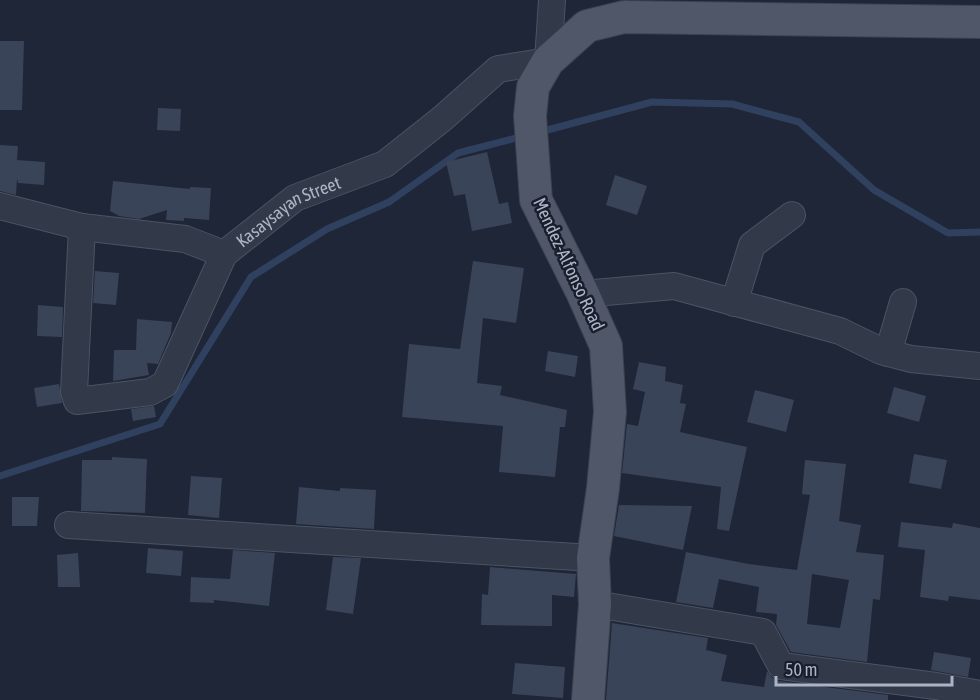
<svg xmlns="http://www.w3.org/2000/svg" width="980" height="700" viewBox="0 0 980 700" font-family="'Asap Condensed',sans-serif">
  <style>
    .lines { fill: none; stroke-linecap: round; stroke-linejoin: round }
    .stream { stroke: #30405f; stroke-width: 7 }
    .building { fill: #3a4458; fill-rule: evenodd }
    .minor-casing { stroke: #4c5363; stroke-width: 28 }
    .major-casing { stroke: #3b4251; stroke-width: 34 }
    .minor { stroke: #323948; stroke-width: 26 }
    .major { stroke: #4f5768; stroke-width: 32 }
    .labels { text-anchor: middle; dominant-baseline: central; stroke-width: 5; stroke-linejoin: round; paint-order: stroke }
    .street-label { font-size: 18px; fill: #acb3c5; stroke: #181e2c }
  </style>
  <rect width="100%" height="100%" fill="#1e2637"/>
  <g class="lines">
    <g class="stream">
      <polyline points="540,132 652,102 732,104 799,122 874,190 948,233 980,232"/>
      <polyline points="0,476 160,424 251,277 327,229 389,202 458,153 524,136"/>
    </g>
  </g>
  <g class="building">
    <polygon points="0,41 24,41 22,110 0,110"/>
    <polygon points="158,108 181,109 180,131 157,130"/>
    <polygon points="0,145 18,146 17,160 45,162 44,185 18,183 17,179 16,195 0,191"/>
    <polygon points="487,152 499,204 508,202 512,223 472,231 465,194 454,196 446,162"/>
    <polygon points="615,175 647,186 637,215 606,205"/>
    <polygon points="113,181 190,189 190,187 211,188 209,220 184,218 184,221 166,220 167,210 139,219 119,216 110,211"/>
    <polygon points="473,261 524,268 516,323 483,318 477,383 502,386 500,395 567,410 565,427 560,427 555,477 499,472 503,426 402,417 409,344 460,349"/>
    <polygon points="95,271 119,273 116,305 93,303"/>
    <polygon points="38,305 63,307 62,337 37,336"/>
    <polygon points="137,319 172,322 171,333 158,364 147,363 149,375 113,381 114,350 136,350"/>
    <polygon points="548,351 578,356 575,377 545,371"/>
    <polygon points="639,362 666,367 665,381 683,385 680,403 686,404 680,432 747,447 729,531 717,529 721,487 622,473 627,424 638,426 645,392 633,389"/>
    <polygon points="59,384 62,403 37,407 34,388"/>
    <polygon points="894,387 926,396 919,422 887,413"/>
    <polygon points="755,390 794,400 786,432 747,422"/>
    <polygon points="154,406 156,417 133,421 131,409"/>
    <polygon points="914,454 947,460 941,489 909,483"/>
    <polygon points="112,457 147,459 145,513 81,511 82,460 112,460"/>
    <path d="M 805,460 L 846,464 L 839,521 L 861,525 L 856,552 L 884,555 L 880,600 L 873,599 L 867,662 L 791,652 L 776,625 L 777,614 L 756,612 L 759,587 L 719,579 L 713,608 L 676,602 L 686,552 L 749,564 L 797,570 L 810,495 L 802,494 ZM 812,574 L 849,580 L 840,628 L 807,624 Z"/>
    <polygon points="191,476 222,478 219,518 188,515"/>
    <polygon points="299,487 340,491 340,488 376,490 374,529 296,524"/>
    <polygon points="12,497 39,497 37,526 12,526"/>
    <polygon points="619,505 692,506 683,550 614,536"/>
    <polygon points="901,522 952,528 953,523 980,528 980,600 949,596 948,601 920,597 925,550 898,547"/>
    <polygon points="148,548 183,551 181,576 146,573"/>
    <polygon points="233,550 275,553 269,606 214,600 214,603 190,602 191,577 230,579"/>
    <polygon points="78,553 80,587 58,587 57,555"/>
    <polygon points="333,557 361,558 353,614 326,610"/>
    <polygon points="490,567 576,574 574,597 552,595 552,626 481,625 482,594 488,595"/>
    <polygon points="612,623 708,638 706,650 727,655 721,681 764,687 767,671 772,678 779,681 888,695 888,700 606,700"/>
    <polygon points="934,652 971,658 968,677 931,670"/>
    <polygon points="515,663 565,667 563,698 512,694"/>
  </g>
  <g class="lines">
    <g class="minor-casing">
      <g id="minor">
        <polyline points="0,206 82,227 185,239 224,254"/>
        <path id="s1" d="M 82,227 L 74,392 L 77,401 L 150,392 L 165,384 L 224,254 L 295,198 L 385,164 L 443,118 L 498,69 L 548,61 L 552,0"/>
        <polyline points="583,294 674,286 840,331 881,351 911,359 980,366"/>
        <polyline points="734,303 752,245 792,215"/>
        <polyline points="888,353 903,302"/>
        <polyline points="68,525 593,558"/>
        <polyline points="595,604 763,632 781,666 936,686 980,694"/>
      </g>
    </g>
    <g class="major-casing">
      <polyline id="major" points="588,700 595,604 593,558 603,488 610,412 606,346 583,294 536,200 530,116 533,87 548,61 587,26 624,17 980,22"/>
    </g>
    <use href="#minor" class="minor"/>
    <use href="#major" class="major"/>
  </g>
  <g class="labels">
    <g class="street-label">
      <text stroke="none"><textPath href="#s1" startOffset="486">Kasaysayan Street</textPath></text>
      <text transform="translate(569 264) rotate(65)">Mendez-Alfonso Road</text>
    </g>
  </g>
  <path d="M776 676v9h176v-9" fill="none" stroke="#acb3c5" stroke-width="3"/>
  <text x="785" y="676" font-size="18" fill="#acb3c5" stroke="#181e2c" stroke-width="4.5" paint-order="stroke">50 m</text>
</svg>
